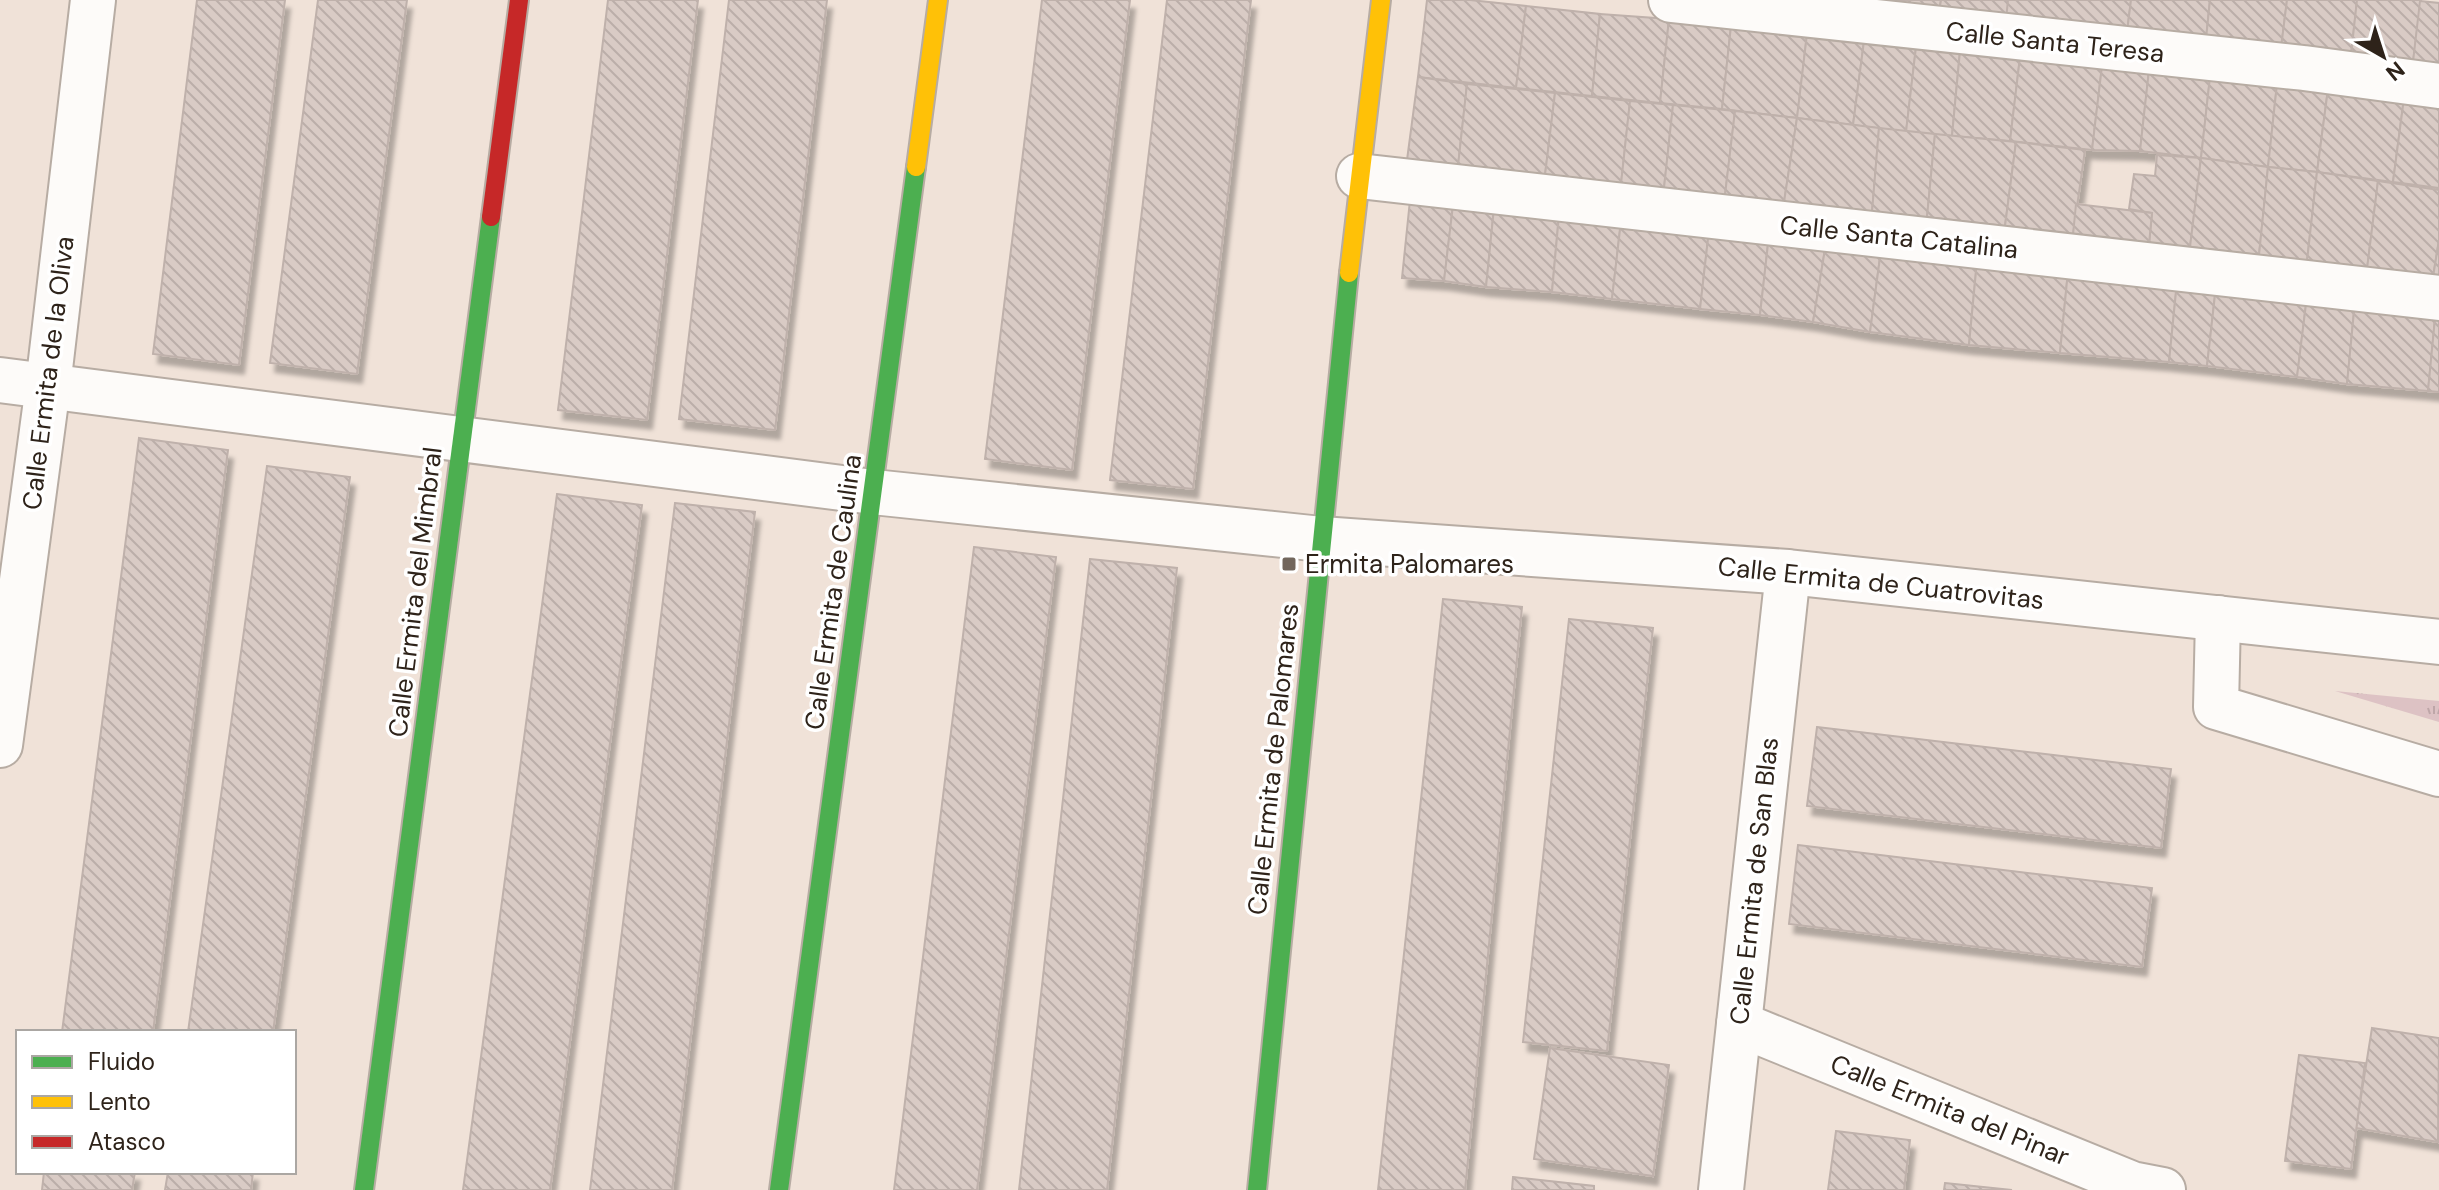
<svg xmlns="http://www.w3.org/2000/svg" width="2439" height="1190" viewBox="0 0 2439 1190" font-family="'DM Sans',sans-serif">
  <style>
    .grass { fill: url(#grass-tufts) }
    .building { fill: url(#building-back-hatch); stroke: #bfb1ab; stroke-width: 2; filter: url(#shadow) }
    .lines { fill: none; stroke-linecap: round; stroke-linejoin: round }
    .street-casing { stroke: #b7aca3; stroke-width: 48 }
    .fast-casing { stroke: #b7aca3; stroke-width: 22 }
    .slow-casing { stroke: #b7aca3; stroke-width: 22 }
    .jam-casing { stroke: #b7aca3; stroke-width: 22 }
    .street { stroke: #fdfbf9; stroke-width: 44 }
    .fast { stroke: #4caf50; stroke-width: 18 }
    .slow { stroke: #ffc107; stroke-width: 18 }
    .jam { stroke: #c62828; stroke-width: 18 }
    .poi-dot { fill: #72665c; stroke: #fff; stroke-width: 3 }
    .labels { text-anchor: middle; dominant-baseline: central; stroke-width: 7; stroke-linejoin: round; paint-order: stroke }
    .street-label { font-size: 26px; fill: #2e231a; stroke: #fff }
    .poi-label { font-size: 26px; fill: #2e231a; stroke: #fff; text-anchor: start }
  </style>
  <defs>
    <pattern id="grass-tufts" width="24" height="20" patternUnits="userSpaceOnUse" patternTransform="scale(2)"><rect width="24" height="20" fill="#ddc2c4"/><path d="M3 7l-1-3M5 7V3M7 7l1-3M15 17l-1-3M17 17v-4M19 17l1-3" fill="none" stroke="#bea6a8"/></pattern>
    <pattern id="building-back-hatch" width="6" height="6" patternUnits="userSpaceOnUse" patternTransform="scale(2)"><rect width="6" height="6" fill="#d9cbc5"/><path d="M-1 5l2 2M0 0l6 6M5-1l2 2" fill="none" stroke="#bbaea9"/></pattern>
    <filter id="shadow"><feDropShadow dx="5" dy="9" stdDeviation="2" flood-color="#0004"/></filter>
  </defs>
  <rect width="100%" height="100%" fill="#f0e2d8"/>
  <polygon class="grass" points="2335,691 2439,701 2439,722"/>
  <g class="building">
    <polygon points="197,0 285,0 239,365 153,354"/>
    <polygon points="318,0 407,0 357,374 270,363"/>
    <polygon points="608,0 698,0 647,420 558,410"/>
    <polygon points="729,0 827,0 775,430 679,419"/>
    <polygon points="1042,0 1130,0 1072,470 985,459"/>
    <polygon points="1167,0 1251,0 1193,489 1110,480"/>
    <polygon points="1427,0 1470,0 1526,6 1516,88 1418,77"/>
    <polygon points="1864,0 1941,0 1939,12"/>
    <polygon points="1941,0 2009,0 2006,20 1939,12"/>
    <polygon points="2008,0 2131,0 2127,32 2006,20"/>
    <polygon points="2131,0 2210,0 2206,39 2127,32"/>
    <polygon points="2210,0 2287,0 2281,48 2206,39"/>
    <polygon points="2287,0 2357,0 2351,55 2281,48"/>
    <polygon points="2357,0 2421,0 2413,62 2351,55"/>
    <polygon points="2420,1 2439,3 2439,65 2413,62"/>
    <polygon points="1526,6 1600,14 1592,96 1516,88"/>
    <polygon points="1600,14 1669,19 1660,103 1592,96"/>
    <polygon points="1669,19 1731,26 1722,109 1660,103"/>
    <polygon points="1731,26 1807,34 1797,118 1722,109"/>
    <polygon points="1807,34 1864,41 1853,125 1797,118"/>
    <polygon points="1864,41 1916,47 1906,132 1853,125"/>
    <polygon points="1916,47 1960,51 1952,136 1906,132"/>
    <polygon points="1960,51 2020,57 2010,141 1952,136"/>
    <polygon points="2020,57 2102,66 2092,150 2010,141"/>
    <polygon points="2102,66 2149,70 2140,151 2092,150"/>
    <polygon points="2149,70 2210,77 2201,158 2140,151"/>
    <polygon points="1418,77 1467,84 1458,166 1407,160"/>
    <polygon points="2210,77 2277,84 2268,167 2201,158"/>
    <polygon points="1467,84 1555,93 1545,175 1458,166"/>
    <polygon points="2277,84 2328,89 2317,172 2268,167"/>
    <polygon points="2328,89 2404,98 2393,182 2317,172"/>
    <polygon points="1555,93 1630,101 1621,184 1545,175"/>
    <polygon points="2404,98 2439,102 2439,188 2393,182"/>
    <polygon points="1630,101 1673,105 1664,188 1621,184"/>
    <polygon points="1673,105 1735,111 1725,195 1664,188"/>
    <polygon points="1735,111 1797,118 1784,202 1725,195"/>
    <polygon points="1797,118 1879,128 1872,212 1784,202"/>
    <polygon points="1879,128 1935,134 1927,217 1872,212"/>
    <polygon points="1935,134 2016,142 2005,226 1927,217"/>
    <polygon points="2016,142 2085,150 2073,235 2005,226"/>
    <polygon points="2157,155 2201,158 2190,247 2149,244 2152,213 2129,209 2134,174 2155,176"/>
    <polygon points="2201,158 2268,167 2259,255 2190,247"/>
    <polygon points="2268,167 2317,172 2307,261 2259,255"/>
    <polygon points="2317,172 2378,181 2367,269 2307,261"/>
    <polygon points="2378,181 2439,190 2439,240 2433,277 2367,269"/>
    <polygon points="1410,200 1453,205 1444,281 1402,278"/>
    <polygon points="2076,204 2152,213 2149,244 2073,235"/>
    <polygon points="1453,205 1494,208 1486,287 1444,281"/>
    <polygon points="1494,208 1559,215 1552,292 1486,287"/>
    <polygon points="1559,215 1621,221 1612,299 1552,292"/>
    <polygon points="1621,221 1709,230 1700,309 1612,299"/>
    <polygon points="1709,230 1769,235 1760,315 1700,309"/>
    <polygon points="1769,235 1826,243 1813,322 1760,315"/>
    <polygon points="2439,240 2439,277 2433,277"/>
    <polygon points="1826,243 1881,250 1870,332 1813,322"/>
    <polygon points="1881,250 1977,261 1969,345 1870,332"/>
    <polygon points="1977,261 2068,271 2060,353 1969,345"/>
    <polygon points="2068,271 2177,282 2169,362 2060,353"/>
    <polygon points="2177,282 2216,286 2207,366 2169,362"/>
    <polygon points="2216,286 2307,296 2297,377 2207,366"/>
    <polygon points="2307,296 2355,301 2347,384 2297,377"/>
    <polygon points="2355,301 2436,308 2428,391 2347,384"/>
    <polygon points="2436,308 2439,308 2439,392 2428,391"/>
    <polygon points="139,438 228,450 153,1032 62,1032"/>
    <polygon points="267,466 350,477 273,1032 188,1032"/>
    <polygon points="557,494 642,505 550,1190 463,1190"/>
    <polygon points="675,503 755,512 672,1190 590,1190"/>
    <polygon points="974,547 1056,557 977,1190 894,1190"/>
    <polygon points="1090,559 1177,568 1107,1190 1019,1190"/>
    <polygon points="1443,599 1522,607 1465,1190 1378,1190"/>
    <polygon points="1569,619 1653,628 1607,1051 1523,1042"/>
    <polygon points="1817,727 2171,769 2161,848 1807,806"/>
    <polygon points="1798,845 2152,888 2142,967 1789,924"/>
    <polygon points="2372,1028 2439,1038 2438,1142 2356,1128"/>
    <polygon points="1550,1048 1669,1065 1653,1176 1534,1159"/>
    <polygon points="2299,1055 2365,1063 2351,1169 2285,1161"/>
    <polygon points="1836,1131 1910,1140 1904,1190 1828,1190"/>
    <polygon points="44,1172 135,1172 132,1190 42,1190"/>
    <polygon points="168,1172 253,1172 251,1190 165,1190"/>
    <polygon points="1513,1177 1594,1186 1594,1190 1512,1190"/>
    <polygon points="1945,1183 2012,1190 1944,1190"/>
  </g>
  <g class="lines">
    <g class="street-casing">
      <g id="street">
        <polyline points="1671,0 2304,68 2439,86"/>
        <polyline points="1359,176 2439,298"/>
        <polyline points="0,380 873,492 1321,539 1788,572 2439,642"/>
        <polyline points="2218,618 2216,707 2439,774"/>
        <polyline points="0,745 48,386 93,0"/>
        <polyline points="1739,1024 2132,1184 2163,1190"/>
        <polyline points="1721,1190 1788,572"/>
      </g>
    </g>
    <g class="fast-casing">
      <g id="fast">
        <polyline points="364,1190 491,217"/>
        <polyline points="779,1190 916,167"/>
        <polyline points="1257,1190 1349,273"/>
      </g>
    </g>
    <g class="slow-casing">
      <g id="slow">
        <polyline points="916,167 938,0"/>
        <polyline points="1349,273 1381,0"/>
      </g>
    </g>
    <g class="jam-casing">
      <polyline id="jam" points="491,217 519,0"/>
    </g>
    <use href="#street" class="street"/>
    <use href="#fast" class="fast"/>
    <use href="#slow" class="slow"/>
    <use href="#jam" class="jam"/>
  </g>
  <rect class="poi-dot" x="1281" y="556" width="16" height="16" rx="4"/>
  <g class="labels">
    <g class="street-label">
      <text transform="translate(2055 42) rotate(6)">Calle Santa Teresa</text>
      <text transform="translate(1899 237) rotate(6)">Calle Santa Catalina</text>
      <text transform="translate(48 373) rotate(-83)">Calle Ermita de la Oliva</text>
      <text transform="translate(1881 583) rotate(6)">Calle Ermita de Cuatrovitas</text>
      <text transform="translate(415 592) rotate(-83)">Calle Ermita del Mimbral</text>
      <text transform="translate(833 592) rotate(-82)">Calle Ermita de Caulina</text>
      <text transform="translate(1273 759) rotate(-84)">Calle Ermita de Palomares</text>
      <text transform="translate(1754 881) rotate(-84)">Calle Ermita de San Blas</text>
      <text transform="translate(1950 1110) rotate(22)">Calle Ermita del Pinar</text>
    </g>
    <g class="poi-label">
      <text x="1305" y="564">Ermita Palomares</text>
    </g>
  </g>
  <rect x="16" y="1030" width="280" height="144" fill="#ffffff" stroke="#aba7a3" stroke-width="2"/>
  <rect x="32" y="1056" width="40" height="12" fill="#4caf50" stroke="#aba7a3" stroke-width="2"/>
  <text x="88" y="1070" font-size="24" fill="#2e231a">Fluido</text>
  <rect x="32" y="1096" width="40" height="12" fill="#ffc107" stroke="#aba7a3" stroke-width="2"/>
  <text x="88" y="1110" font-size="24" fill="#2e231a">Lento</text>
  <rect x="32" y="1136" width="40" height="12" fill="#c62828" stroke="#aba7a3" stroke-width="2"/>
  <text x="88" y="1150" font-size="24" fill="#2e231a">Atasco</text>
  <g transform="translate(2383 56) rotate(141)" stroke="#ffffff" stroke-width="6" paint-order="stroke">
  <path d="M0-6L14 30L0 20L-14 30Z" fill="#2e231a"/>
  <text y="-12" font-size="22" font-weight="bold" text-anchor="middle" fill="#2e231a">N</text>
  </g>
</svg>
